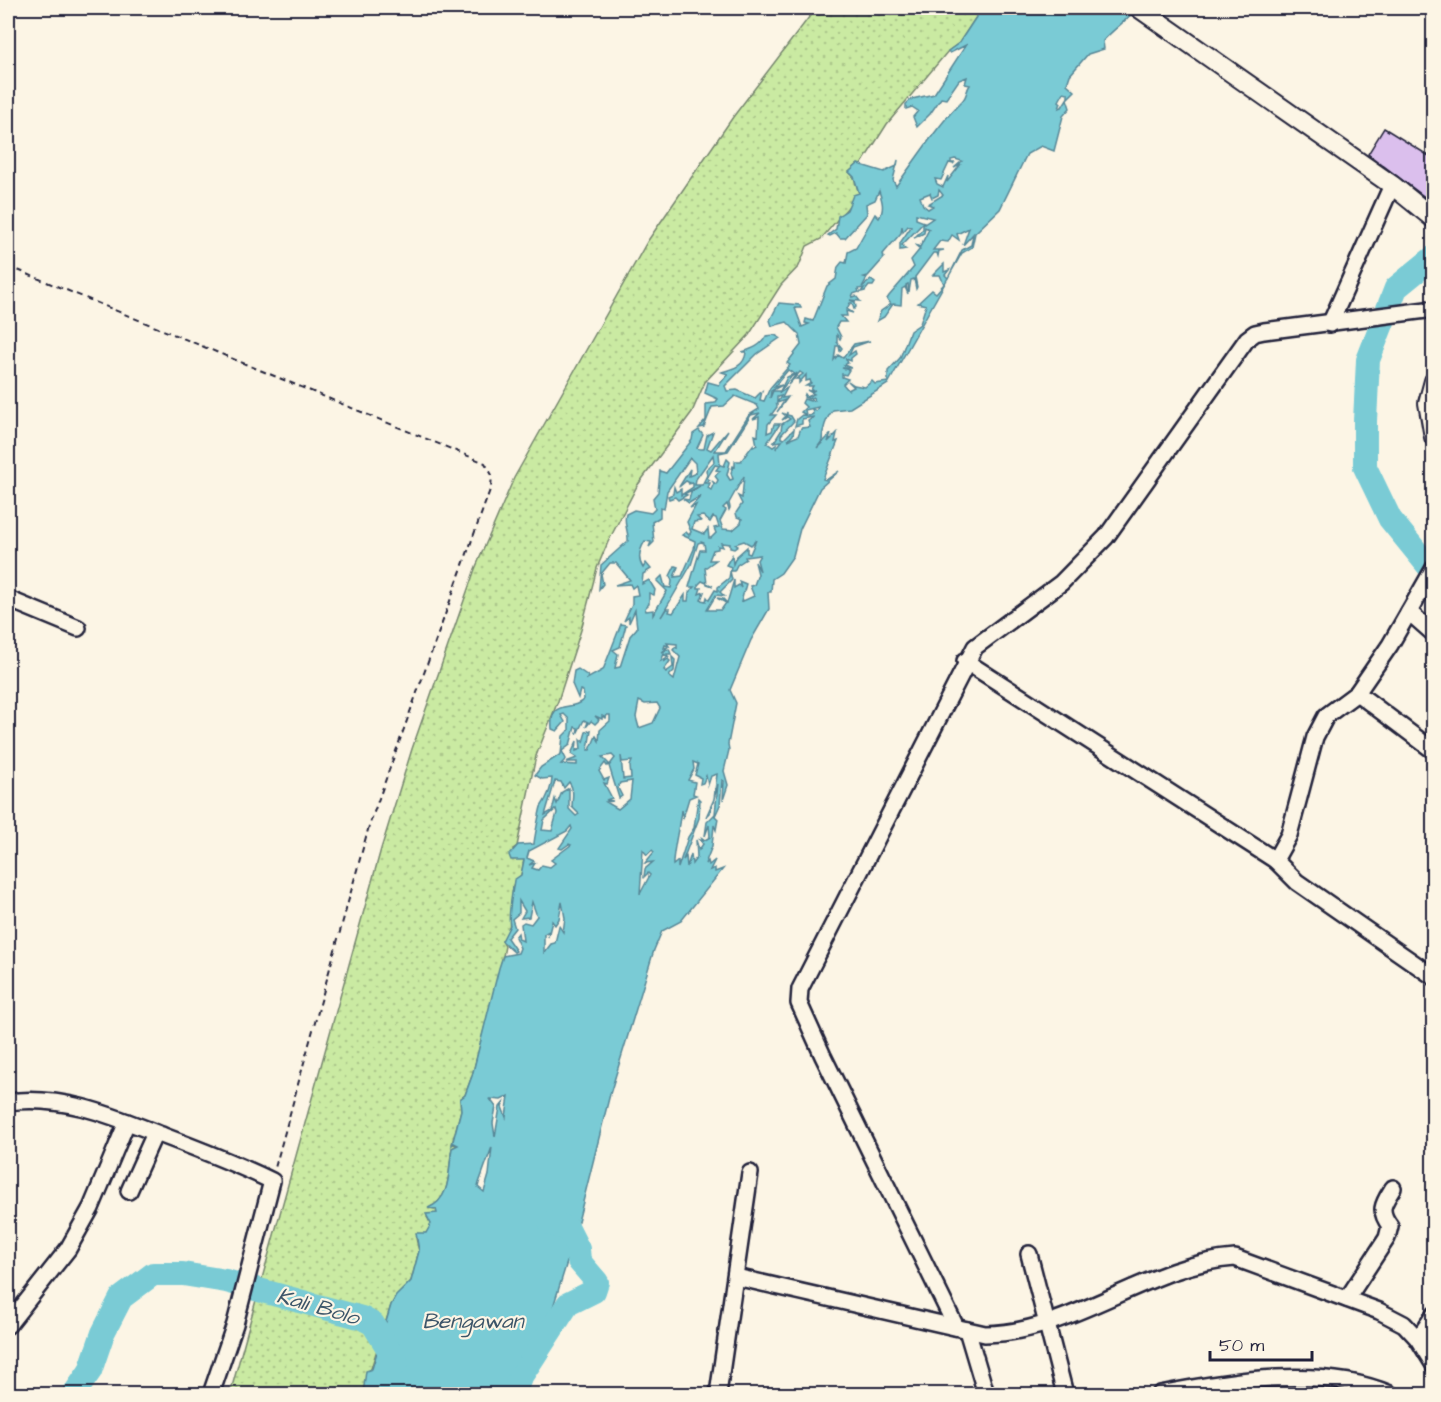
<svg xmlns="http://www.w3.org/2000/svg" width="1441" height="1402" viewBox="0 0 1441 1402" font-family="'Architects Daughter',sans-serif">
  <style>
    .garden { fill: url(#garden-dots); stroke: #76866e; stroke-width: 1.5 }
    .water { fill: #7acbd5; stroke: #578797; stroke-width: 1.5; fill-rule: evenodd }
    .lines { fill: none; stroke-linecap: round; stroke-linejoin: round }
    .river { stroke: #7acbd5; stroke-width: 24 }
    .building { fill: #dbbfed; stroke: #22223b; stroke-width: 1.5 }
    .minor-casing { stroke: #22223b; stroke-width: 20 }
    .tertiary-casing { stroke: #22223b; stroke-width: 22 }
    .path { stroke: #22223b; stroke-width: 2; stroke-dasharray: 6 4.5; stroke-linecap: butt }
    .minor { stroke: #fcf5e5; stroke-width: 15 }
    .tertiary { stroke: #fcf5e5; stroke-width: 18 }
    .labels { text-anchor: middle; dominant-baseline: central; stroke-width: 4.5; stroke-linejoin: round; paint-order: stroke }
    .water-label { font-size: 22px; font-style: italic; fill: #3c5569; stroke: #fcf5e5 }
  </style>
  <defs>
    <pattern id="garden-dots" width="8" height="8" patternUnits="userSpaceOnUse" patternTransform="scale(1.5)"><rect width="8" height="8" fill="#caeaa2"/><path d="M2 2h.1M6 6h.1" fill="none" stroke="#adc88c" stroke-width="1.8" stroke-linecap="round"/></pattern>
  </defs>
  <rect width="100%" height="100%" fill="#fcf5e5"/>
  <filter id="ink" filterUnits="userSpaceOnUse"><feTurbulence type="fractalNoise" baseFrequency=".0167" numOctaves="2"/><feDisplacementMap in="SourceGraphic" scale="12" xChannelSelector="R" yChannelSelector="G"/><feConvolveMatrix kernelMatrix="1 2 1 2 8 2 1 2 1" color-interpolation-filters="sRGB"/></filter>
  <g filter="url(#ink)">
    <path class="garden" d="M 816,8 L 982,8 L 959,43 L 948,51 L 887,124 L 861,165 L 858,164 L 849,172 L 854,177 L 859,194 L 821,239 L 807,246 L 799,266 L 781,285 L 749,335 L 705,382 L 692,412 L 637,486 L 608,542 L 597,568 L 581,630 L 558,701 L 536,756 L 517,846 L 513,849 L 524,860 L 521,875 L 513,886 L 509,930 L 502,941 L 505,946 L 503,956 L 472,1076 L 465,1095 L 460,1099 L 461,1110 L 452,1144 L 458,1145 L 452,1148 C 448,1170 452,1197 430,1208 L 436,1209 L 437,1213 L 427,1217 L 432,1225 L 426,1233 L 416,1238 L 419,1251 L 411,1281 L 391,1305 L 363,1394 L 230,1394 L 381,849 L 412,749 L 475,569 L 514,478 L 647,242 L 733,117 Z"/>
    <path class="water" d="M 982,8 L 1137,8 C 1127,21 1113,29 1103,41 L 1104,49 L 1088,54 L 1070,75 L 1067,84 L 1075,91 L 1068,98 L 1068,93 L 1064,92 L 1059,101 L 1061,103 L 1059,108 L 1062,107 L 1067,99 L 1070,108 L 1063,116 L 1054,151 L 1041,146 L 1027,154 L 1000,209 L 975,233 L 972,247 L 962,253 L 888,384 L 850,408 L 833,410 C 826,418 822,431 822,441 L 817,448 L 831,434 L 828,442 L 837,433 L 835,442 L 838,441 L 823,479 L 826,480 L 839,471 L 820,488 L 800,529 L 793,556 L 781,573 L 772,579 L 771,592 L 768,592 L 769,609 L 751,640 L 730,690 L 736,703 L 728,744 L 729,750 L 724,771 L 728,785 L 723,800 L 724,781 L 722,780 L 720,805 L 715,816 L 718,819 L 716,830 L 714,825 L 712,846 L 705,864 L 708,861 L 709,865 L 715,860 L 710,870 L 715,868 L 715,872 L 723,869 L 681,921 L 662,931 L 654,950 L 610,1094 L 572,1246 L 526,1394 L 363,1394 L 366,1371 L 372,1369 L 391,1305 L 396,1296 L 411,1281 L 419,1251 L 416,1233 L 426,1233 L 431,1224 L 426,1214 L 437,1213 L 436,1209 L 428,1208 C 452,1199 448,1170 452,1148 L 458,1145 L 454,1143 L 452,1145 L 461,1110 L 460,1099 L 465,1095 L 472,1076 L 499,968 L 503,956 L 518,953 L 520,948 L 515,937 L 518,933 L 519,939 L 523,941 L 521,924 L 524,922 L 531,924 L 537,916 L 532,902 L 529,917 L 521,918 L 525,911 L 519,901 L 519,913 L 512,919 L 515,928 L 507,938 L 516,951 L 514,952 L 502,941 L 510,925 C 507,917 513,890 514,880 L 521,875 L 524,860 L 511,860 L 509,855 L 518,845 L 534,844 C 534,840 540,810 541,807 C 547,798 552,789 552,778 L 542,779 L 535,775 L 541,767 L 561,754 L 563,736 L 569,730 L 569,719 L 564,714 L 561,715 L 565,722 L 557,731 L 552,729 C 549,697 572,713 584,699 L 583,691 L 580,690 L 578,698 L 572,684 L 574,671 L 578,669 L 588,676 L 587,679 L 603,670 L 621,624 L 626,625 L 620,647 L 613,650 L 618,654 L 615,668 L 620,667 L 630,636 L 637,628 L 635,610 L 629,623 L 629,617 L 624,621 L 632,604 L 632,596 L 638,595 L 636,585 L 632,588 L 630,584 L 615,585 L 630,580 L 616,563 L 610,563 L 601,574 L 603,584 L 599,589 L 601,565 L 628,541 C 629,531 623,524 626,514 L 634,510 L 651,513 L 655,509 L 653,498 L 658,492 L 660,471 L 666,473 L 692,440 L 693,434 L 699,430 L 703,435 L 697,448 L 700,449 L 704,449 L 707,435 L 713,432 L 707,448 L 711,450 L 728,430 L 715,451 L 726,451 L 749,415 L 759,409 L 757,405 L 735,396 L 724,406 L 712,407 L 704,427 L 699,428 L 706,420 L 706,404 L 715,403 L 718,399 L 705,393 L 708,382 L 719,385 L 728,374 L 722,372 C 733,369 745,366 746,352 L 742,352 C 752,349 761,346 766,336 L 775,335 L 780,338 L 757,354 L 725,386 L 727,391 L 737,390 L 755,398 L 762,391 L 760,400 L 764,401 L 770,388 L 790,365 L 787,363 L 801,345 L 799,334 L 787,322 L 772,326 L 770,320 L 779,303 L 800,305 L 801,308 L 795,308 L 802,327 L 809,324 L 805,323 L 806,319 L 813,321 L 827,286 L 836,279 L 838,267 L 842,262 L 846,263 L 848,252 L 856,248 L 875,214 L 879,218 C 885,209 882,200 879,191 L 875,200 L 866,204 L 867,214 L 845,238 L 840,238 L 836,233 L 830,236 L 828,235 L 836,229 L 838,216 L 847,210 L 853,195 L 859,193 L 854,177 L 849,172 L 858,164 L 884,172 L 897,166 L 898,160 L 893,180 L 896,186 C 918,157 936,127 962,101 C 967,97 966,90 970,85 L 965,84 L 967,77 L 959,80 L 946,99 L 941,98 L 930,114 L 917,127 L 913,117 L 918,111 L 912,107 L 906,109 L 906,104 L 912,99 L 934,94 L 966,45 L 950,53 L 948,51 L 959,43 ZM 955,159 L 962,161 L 954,168 L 961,164 L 947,182 L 948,176 L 943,187 L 937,184 L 935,179 L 941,180 L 949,163 L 953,164 L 954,163 L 951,163 L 951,160 ZM 939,190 L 943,195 L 928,204 L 933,206 L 928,209 L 923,205 L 920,197 L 930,193 L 932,198 L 938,195 ZM 916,214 L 933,218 L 923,225 L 923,229 L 914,238 L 924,233 L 925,227 L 929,229 L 920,247 L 915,245 L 920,249 L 911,260 L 914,267 L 889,296 L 887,299 L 891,304 L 881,311 L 877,321 L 884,317 L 893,304 L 901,305 L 902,289 L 905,287 L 908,294 L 906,285 L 908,284 L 909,292 L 911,280 L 914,279 L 916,289 L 917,287 L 915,277 L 933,253 L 937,253 L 938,256 L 939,251 L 944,250 L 933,250 L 940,241 L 948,242 L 952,235 L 959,240 L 957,234 L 969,228 L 963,245 L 973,234 L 971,245 L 962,250 L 948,278 L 945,275 L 949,270 L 944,272 L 944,264 L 933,275 L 940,275 L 944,284 L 936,293 L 932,290 L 918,303 L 926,305 L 920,324 L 910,331 L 900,358 L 888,371 L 888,382 L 875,384 L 872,381 L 865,387 L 854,385 L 848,381 L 854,387 L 848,390 L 843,384 L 848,379 L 842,377 L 842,374 L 846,375 L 849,370 L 842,368 L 851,368 L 844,365 L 848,363 L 846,359 L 851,361 L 851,358 L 856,354 L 855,351 L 849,355 L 853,347 L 870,341 L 854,344 L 843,358 L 838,355 L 834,360 L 836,346 L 839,346 L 840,351 L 842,348 L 837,342 L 837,335 L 840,339 L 841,337 L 836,327 L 839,322 L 846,322 L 841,316 L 847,316 L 846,311 L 853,313 L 847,309 L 850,303 L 852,303 L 854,309 L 856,307 L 855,302 L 850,300 L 860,301 L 856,296 L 852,297 L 853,294 L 859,292 L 858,289 L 864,288 L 861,292 L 865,291 L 869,286 L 873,286 L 875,283 L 871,280 L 862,287 L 867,278 L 864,277 L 868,276 L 884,258 L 883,254 L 901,233 L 902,226 L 903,232 L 908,226 L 911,227 L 900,243 L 900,250 L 906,249 L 902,245 L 924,222 L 916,219 ZM 788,370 L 794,374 L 787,377 L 780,391 L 773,391 L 770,398 L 771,391 L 782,385 L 774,387 ZM 800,372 L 803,374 L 796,379 L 799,379 L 799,383 L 806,375 L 806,381 L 810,380 L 811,383 L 806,386 L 813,386 L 810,391 L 815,390 L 811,392 L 807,390 L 814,394 L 807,397 L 805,394 L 804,397 L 809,399 L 813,397 L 814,400 L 810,401 L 804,399 L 802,403 L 806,407 L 801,412 L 806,415 L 805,410 L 818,407 L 816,411 L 812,409 L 813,414 L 809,416 L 802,415 L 797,419 L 795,426 L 802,424 L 802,419 L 814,417 L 808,421 L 810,427 L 801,428 L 798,436 L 788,440 L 793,435 L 794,429 L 784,439 L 781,438 L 781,435 L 794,421 L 791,416 L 787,415 L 787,412 L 786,415 L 782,413 L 786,416 L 782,420 L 787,417 L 790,419 L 782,424 L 781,431 L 774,442 L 782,441 L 776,449 L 777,444 L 773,447 L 767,443 L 780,424 L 774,424 L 772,431 L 767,433 L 768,424 L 776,415 L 771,415 L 777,407 L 777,397 L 781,396 L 777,403 L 785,400 L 777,412 L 788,397 L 782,398 L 787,388 L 779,393 L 791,377 L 797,373 L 788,385 ZM 760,413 L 753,419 L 759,417 L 758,436 L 755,435 L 757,445 L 753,447 L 753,445 L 741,461 L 735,461 L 735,467 L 733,466 L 731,473 L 733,479 L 730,480 L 727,475 L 730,462 L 727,459 L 724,466 L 720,465 L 719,453 L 728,451 L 751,415 ZM 713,455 L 714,462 L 706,470 L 707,475 L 702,485 L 695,485 L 696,479 ZM 690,458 L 695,463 L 696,473 L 689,476 L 690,469 L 679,487 L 686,481 L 690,483 L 688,484 L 693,483 L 693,487 L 681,495 L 681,489 L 676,492 L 674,487 L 673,494 L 668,496 L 669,499 L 675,497 L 678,500 L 687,495 L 684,494 L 700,486 L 691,492 L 689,500 L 683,499 L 689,503 L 701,496 L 690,508 L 696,505 L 687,522 L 691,532 L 689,535 L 686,532 L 682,535 L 695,541 L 694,549 L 682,576 L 674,577 L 678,567 L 675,566 L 670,576 L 672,581 L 671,588 L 665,587 L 662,576 L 657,581 L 667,591 L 653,615 L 653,610 L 646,611 L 645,608 L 649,604 L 649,593 L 654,595 L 655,590 L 649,580 L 642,584 L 643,574 L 651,569 L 646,563 L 643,568 C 637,559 640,549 645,541 L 651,542 L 649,547 L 654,542 L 652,522 L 660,517 L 660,508 L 664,509 L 667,491 ZM 715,465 L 719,466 L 716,470 L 720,471 L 715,476 L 718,480 L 716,484 L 712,481 L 714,483 L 711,490 L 708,488 L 710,483 L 703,483 L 710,480 L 707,478 ZM 744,476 L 742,498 L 738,496 L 742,504 L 736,513 L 737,517 L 742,519 L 741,523 L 733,530 L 723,529 L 720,521 L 726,510 L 723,508 L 727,504 L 729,510 L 730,508 L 729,503 ZM 703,516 L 710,522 L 713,517 L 716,518 L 719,527 L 714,528 L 716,533 L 711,538 L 709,538 L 708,529 L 704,534 L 692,529 L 694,522 L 701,521 L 697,517 ZM 756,540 L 750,554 L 747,553 L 747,547 L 736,557 L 733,564 L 732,555 L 726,565 L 731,567 L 729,578 L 718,587 L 718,591 L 715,590 L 709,600 L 707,597 L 706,601 L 701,600 L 704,592 L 699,594 L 701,588 L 698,588 L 698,585 L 702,581 L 713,586 L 707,584 L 705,568 L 716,560 L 709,560 L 713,550 L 718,549 L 718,546 L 723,547 L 721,543 L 730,544 L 730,548 L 734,549 L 738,546 L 735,544 L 744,541 L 751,545 ZM 701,542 L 704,543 L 705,550 L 700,550 L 689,587 L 694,587 L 689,592 L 688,601 L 685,601 L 685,595 L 673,613 L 669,612 L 670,609 L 666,609 L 661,617 L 691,565 L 698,543 ZM 760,555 L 757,560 L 760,571 L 755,562 L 758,574 L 754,585 L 750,586 L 754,596 L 741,602 L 746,584 L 739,581 L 741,588 L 739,585 L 734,588 L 734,580 L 727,603 L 723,599 L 717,598 L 726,603 L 721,610 L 707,610 L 716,595 L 724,596 L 720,592 L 732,580 L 730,571 L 734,571 L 737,565 L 746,559 L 745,557 ZM 667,643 L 677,644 L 677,648 L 675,647 L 673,650 L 680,657 L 674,680 L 669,676 L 674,671 L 675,660 L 672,657 L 673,667 L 666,672 L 664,670 L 670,661 L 668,659 L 664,662 L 666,658 L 661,661 L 664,654 L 669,658 L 667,654 L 671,654 L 669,649 L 662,652 L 668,647 L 664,648 L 665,645 L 669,646 ZM 639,701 L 645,704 L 657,703 L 660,708 L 653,723 L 639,728 L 636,717 ZM 607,715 L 610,715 L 610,721 L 600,730 L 599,741 L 596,736 L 590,750 L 588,750 L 591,730 L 586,732 L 583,742 L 580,739 L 581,749 L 576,751 L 577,741 L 571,754 L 577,758 L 566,762 L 577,762 L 577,765 L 561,764 L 566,759 L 562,751 L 570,745 L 575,727 L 578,728 L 577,734 L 584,720 L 588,722 L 586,727 L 591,721 L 595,724 L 599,720 L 595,716 L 602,719 L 602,716 L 606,718 ZM 612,755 L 615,758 L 609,766 L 619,798 L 622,796 L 618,788 L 620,783 L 632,781 L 630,799 L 618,809 L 606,802 L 613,801 L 606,800 L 612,798 L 604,783 L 607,784 L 609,778 L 604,780 L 599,771 L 605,763 L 607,766 L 609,764 L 602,757 ZM 621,756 L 622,762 L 632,761 L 630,766 L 631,778 L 623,779 ZM 693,762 L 698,764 L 695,775 L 701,778 L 700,784 L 703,783 L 706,776 L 708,785 L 711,776 L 717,774 L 714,799 L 706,817 L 710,813 L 718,784 L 715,814 L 707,822 L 705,836 L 709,825 L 710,837 L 705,840 L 701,837 L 703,841 L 700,840 L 703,844 L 699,850 L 696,840 L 697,857 L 692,864 L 691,854 L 687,867 L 686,856 L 683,860 L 699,818 L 700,800 L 698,798 L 694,828 L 688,837 L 678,868 L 678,861 L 673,865 C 672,855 680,824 681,810 L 683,818 L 689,798 L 696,795 L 693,794 L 695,782 L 688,780 L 694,769 ZM 555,781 L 561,782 L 564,788 L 569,782 C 575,790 572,799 572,807 L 579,814 L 576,816 L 569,809 L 569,788 L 562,792 L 557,804 L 555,799 L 552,811 L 545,815 ZM 556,809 L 557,813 L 552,831 L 542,830 L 544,820 ZM 571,826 L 572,829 L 559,848 L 562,849 L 569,844 L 571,845 L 551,860 L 555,863 L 550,867 L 542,865 L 538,870 L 532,868 L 535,863 L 529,865 L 534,861 L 527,858 L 529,851 L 567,831 ZM 643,850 L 647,855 L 652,850 L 654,852 L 645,863 L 653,862 L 645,869 L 644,877 L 648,873 L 650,875 L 640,894 ZM 562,902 L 565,918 L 563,932 L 559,926 L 555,943 L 551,944 L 544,953 L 544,934 L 549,931 L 548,937 L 552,921 L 555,925 L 559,919 ZM 509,1096 L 506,1117 L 502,1107 L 505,1101 L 500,1107 L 495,1137 L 493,1123 L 496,1107 L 490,1099 L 501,1100 ZM 492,1147 L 489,1175 L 484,1192 L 478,1187 L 479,1183 Z"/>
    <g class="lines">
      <g class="river">
        <polyline points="1434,257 1396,288 1368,360 1365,421 1365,467 1390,519 1434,573"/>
        <polyline points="74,1394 90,1371 103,1333 121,1298 153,1274 183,1274 226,1281 362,1318 373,1324 397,1363"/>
        <polyline points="514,1394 520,1378 568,1304 594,1291 597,1282 579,1261 578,1249 568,1229 550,1223"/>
      </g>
    </g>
    <polygon class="building" points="1384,128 1434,159 1434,204 1368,154"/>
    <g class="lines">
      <g class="minor-casing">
        <g id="minor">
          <polyline points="1330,324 1392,185"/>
          <polyline points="1434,568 1390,645 1357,693 1326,716 1315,737 1289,835 1275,860 1297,882 1434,977"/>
          <polyline points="8,599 78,628"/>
          <polyline points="1409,612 1434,634"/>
          <polyline points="965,661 1275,860"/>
          <polyline points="1357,693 1434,751"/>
          <path d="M 8,1102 C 62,1094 115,1117 164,1136 C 201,1150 237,1164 272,1181 L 235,1324 L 211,1394"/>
          <polyline points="129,1191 155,1133"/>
          <polyline points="1029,1254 1065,1394"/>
          <path d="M 736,1277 L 985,1334 C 1073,1333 1147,1264 1235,1258 L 1379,1311 L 1404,1324 L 1418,1339 L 1434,1365"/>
          <path d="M 1347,1299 L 1387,1238 L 1390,1226 C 1378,1210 1383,1204 1393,1188"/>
          <polyline points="8,1325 68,1249 91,1208 127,1122"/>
          <polyline points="956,1327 823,1056 799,1003 800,989 975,647 1061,583 1106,537 1247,339 1255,333 1264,331 1434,309"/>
          <polyline points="967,1330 986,1394"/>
          <polyline points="1418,1339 1434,1315"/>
          <polyline points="718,1394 750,1173"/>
          <path d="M 1160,1394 C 1230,1380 1323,1365 1390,1394"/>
        </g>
      </g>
      <g class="tertiary-casing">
        <g id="tertiary">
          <polyline points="1139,8 1392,185 1434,219"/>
          <polyline points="1434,381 1428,403 1434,437"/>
        </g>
      </g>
      <polyline class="path" points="8,266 485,463 492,475 491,487 369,826 275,1168"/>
      <use href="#minor" class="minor"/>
      <use href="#tertiary" class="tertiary"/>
    </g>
  </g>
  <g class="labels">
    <g class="water-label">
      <text transform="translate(318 1307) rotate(16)">Kali Bolo</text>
      <text x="473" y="1321">Bengawan</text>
    </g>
  </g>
  <rect width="1441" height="1402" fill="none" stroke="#fcf5e5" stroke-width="30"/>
  <rect x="15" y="15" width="1411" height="1372" fill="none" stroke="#22223b" stroke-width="2" filter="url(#ink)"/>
  <path d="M1210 1351v9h102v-9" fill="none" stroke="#22223b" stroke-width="3"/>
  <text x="1219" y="1351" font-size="18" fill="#22223b" stroke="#fcf5e5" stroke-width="4.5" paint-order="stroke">50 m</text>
</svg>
